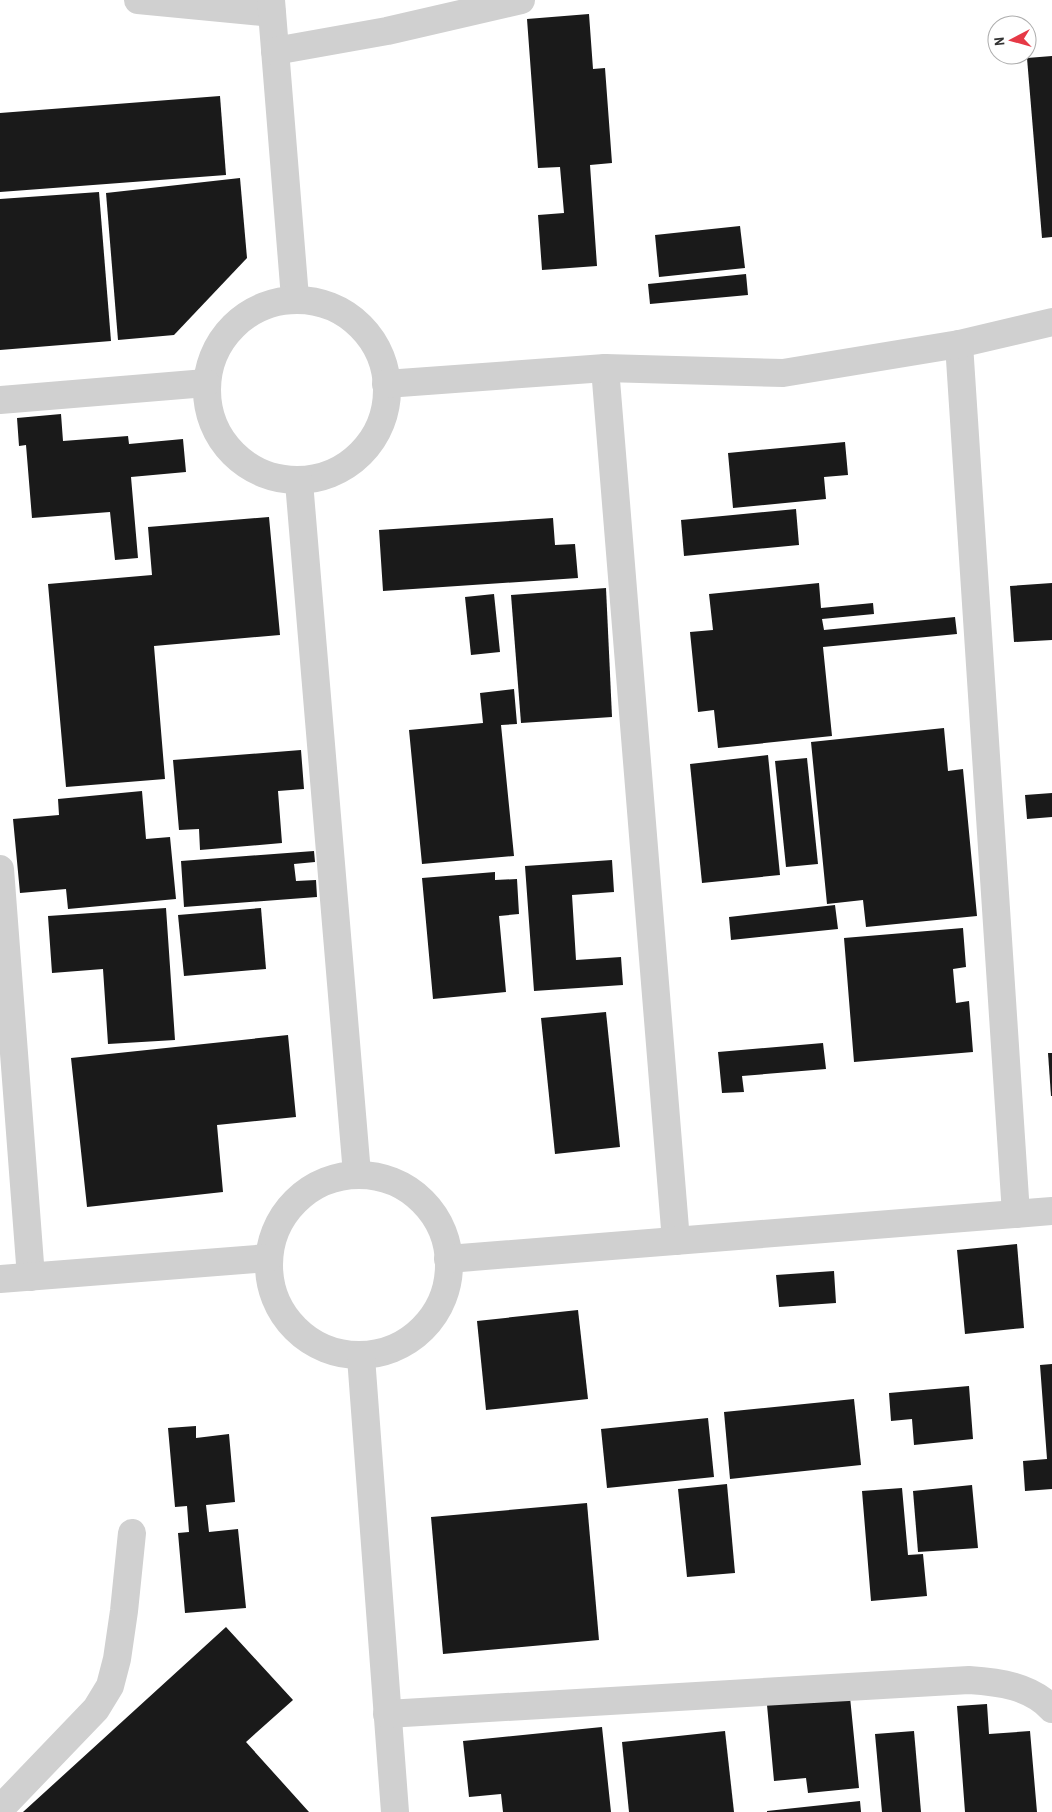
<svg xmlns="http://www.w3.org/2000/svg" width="1052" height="1812" viewBox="0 0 1052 1812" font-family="'Archivo Narrow',sans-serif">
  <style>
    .building { fill: #1a1a1a }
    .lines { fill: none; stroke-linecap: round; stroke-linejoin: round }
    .street { stroke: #d0d0d0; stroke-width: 28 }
  </style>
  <rect width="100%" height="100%" fill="#fff"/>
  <g class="building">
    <polygon points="589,14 593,69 605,68 612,163 590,165 597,266 542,270 538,215 564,213 560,167 538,168 527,19"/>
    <polygon points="1052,56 1052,237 1042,238 1027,58"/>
    <polygon points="220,96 226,175 0,192 0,113"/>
    <polygon points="240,178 247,258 174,335 118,340 106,193"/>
    <polygon points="99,192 111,341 0,350 0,199"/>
    <polygon points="740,226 745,268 659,277 655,235"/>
    <polygon points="746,274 748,295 650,304 648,284"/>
    <polygon points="61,414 63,441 128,436 129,444 183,439 186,472 131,477 138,558 115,560 110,512 32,518 26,445 19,446 17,418"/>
    <polygon points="845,442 848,475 824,477 826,499 733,508 728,453"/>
    <polygon points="796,509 799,545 684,556 681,520"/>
    <polygon points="269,517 280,635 154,646 165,779 66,787 48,584 152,575 148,527"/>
    <polygon points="553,518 555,545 575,544 578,578 383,591 379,530"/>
    <polygon points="819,583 821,608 873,603 874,614 822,619 824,630 955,617 957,634 823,647 832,736 718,748 714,710 698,712 690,632 713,630 709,594"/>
    <polygon points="1052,583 1052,640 1014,642 1010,586"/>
    <polygon points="606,588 612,717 521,723 511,595"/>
    <polygon points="494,594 500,652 471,655 465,597"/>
    <polygon points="514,689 517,724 501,725 514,856 422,864 409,730 483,723 480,693"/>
    <polygon points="944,728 948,771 963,769 977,916 866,927 863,900 827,904 811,742"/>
    <polygon points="301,750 304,789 278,791 282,843 200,850 199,829 179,830 173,760"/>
    <polygon points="768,755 780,875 702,883 690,764"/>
    <polygon points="807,758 818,864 786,867 775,761"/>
    <polygon points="142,791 146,839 170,837 176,899 68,909 66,889 20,893 13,819 59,815 58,799"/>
    <polygon points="1052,793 1052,817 1027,819 1025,795"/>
    <polygon points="314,851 315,862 294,864 296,881 316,880 317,897 184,907 181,861"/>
    <polygon points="612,860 614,892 572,895 576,960 621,957 623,985 534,991 525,866"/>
    <polygon points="495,872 495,880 517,879 519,914 499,916 506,992 433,999 422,878"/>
    <polygon points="835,905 838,929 731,940 729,917"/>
    <polygon points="166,908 175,1040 108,1044 103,969 52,973 48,916"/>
    <polygon points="261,908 266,969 184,976 178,915"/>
    <polygon points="963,928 966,967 953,969 956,1003 969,1001 973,1052 854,1062 844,938"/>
    <polygon points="606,1012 620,1147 555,1154 541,1018"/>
    <polygon points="288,1035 296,1117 217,1125 223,1192 87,1207 71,1058"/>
    <polygon points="823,1043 826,1069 742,1076 744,1092 722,1093 718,1052"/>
    <polygon points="1048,1053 1052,1053 1052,1096 1051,1096"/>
    <polygon points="1017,1244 1024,1328 965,1334 957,1250"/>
    <polygon points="834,1271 836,1303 779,1307 776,1275"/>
    <polygon points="578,1310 588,1399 486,1410 477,1321"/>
    <polygon points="1052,1364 1052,1489 1025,1491 1023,1461 1047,1459 1040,1365"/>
    <polygon points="969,1386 973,1439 914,1445 912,1419 891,1421 889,1393"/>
    <polygon points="854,1399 861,1465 730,1479 724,1412"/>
    <polygon points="708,1418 714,1477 607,1488 601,1429"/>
    <polygon points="196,1426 196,1438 229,1434 235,1502 206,1505 209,1532 238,1529 246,1608 185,1613 178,1533 189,1532 187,1506 175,1507 168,1428"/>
    <polygon points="727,1484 735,1573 687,1577 678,1489"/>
    <polygon points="972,1485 978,1548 918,1552 913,1491"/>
    <polygon points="902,1488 908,1555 923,1554 927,1596 871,1601 862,1491"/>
    <polygon points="587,1503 599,1640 443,1654 431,1517"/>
    <polygon points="226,1627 293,1700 246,1742 309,1812 23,1812"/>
    <polygon points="850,1697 859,1788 808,1793 806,1778 774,1781 767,1705"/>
    <polygon points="987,1704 989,1734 1030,1731 1037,1812 965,1812 957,1706"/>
    <polygon points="602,1727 611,1812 503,1812 501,1794 469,1797 463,1741"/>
    <polygon points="725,1731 734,1812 629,1812 622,1742"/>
    <polygon points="914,1731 921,1812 882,1812 875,1734"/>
    <polygon points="860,1801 861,1812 767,1812 767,1811"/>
  </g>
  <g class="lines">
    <g class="street">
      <polyline points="138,0 272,13"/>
      <polyline points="271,0 295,298"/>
      <polyline points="275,51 387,31 521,0"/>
      <circle cx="297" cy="390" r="90"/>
      <polyline points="959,344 1016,1214"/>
      <polyline points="605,368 676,1241"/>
      <polyline points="386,384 605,368 783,373 959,344 1052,322"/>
      <polyline points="0,400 206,383"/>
      <polyline points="299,482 357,1174"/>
      <polyline points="0,869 31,1277"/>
      <circle cx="359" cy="1265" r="90"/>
      <polyline points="448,1259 1052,1211"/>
      <polyline points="0,1279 268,1258"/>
      <polyline points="361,1357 395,1812"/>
      <path d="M 387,1714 L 969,1680 C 999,1682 1031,1686 1052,1709"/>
      <polyline points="0,1809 96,1709 110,1686 117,1659 124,1611 132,1533"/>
    </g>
  </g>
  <g transform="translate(1012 40) rotate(264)"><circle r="24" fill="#ffffff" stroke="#adadad"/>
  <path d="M0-4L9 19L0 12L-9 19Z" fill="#e63946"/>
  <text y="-8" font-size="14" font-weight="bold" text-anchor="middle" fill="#333333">N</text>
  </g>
</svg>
